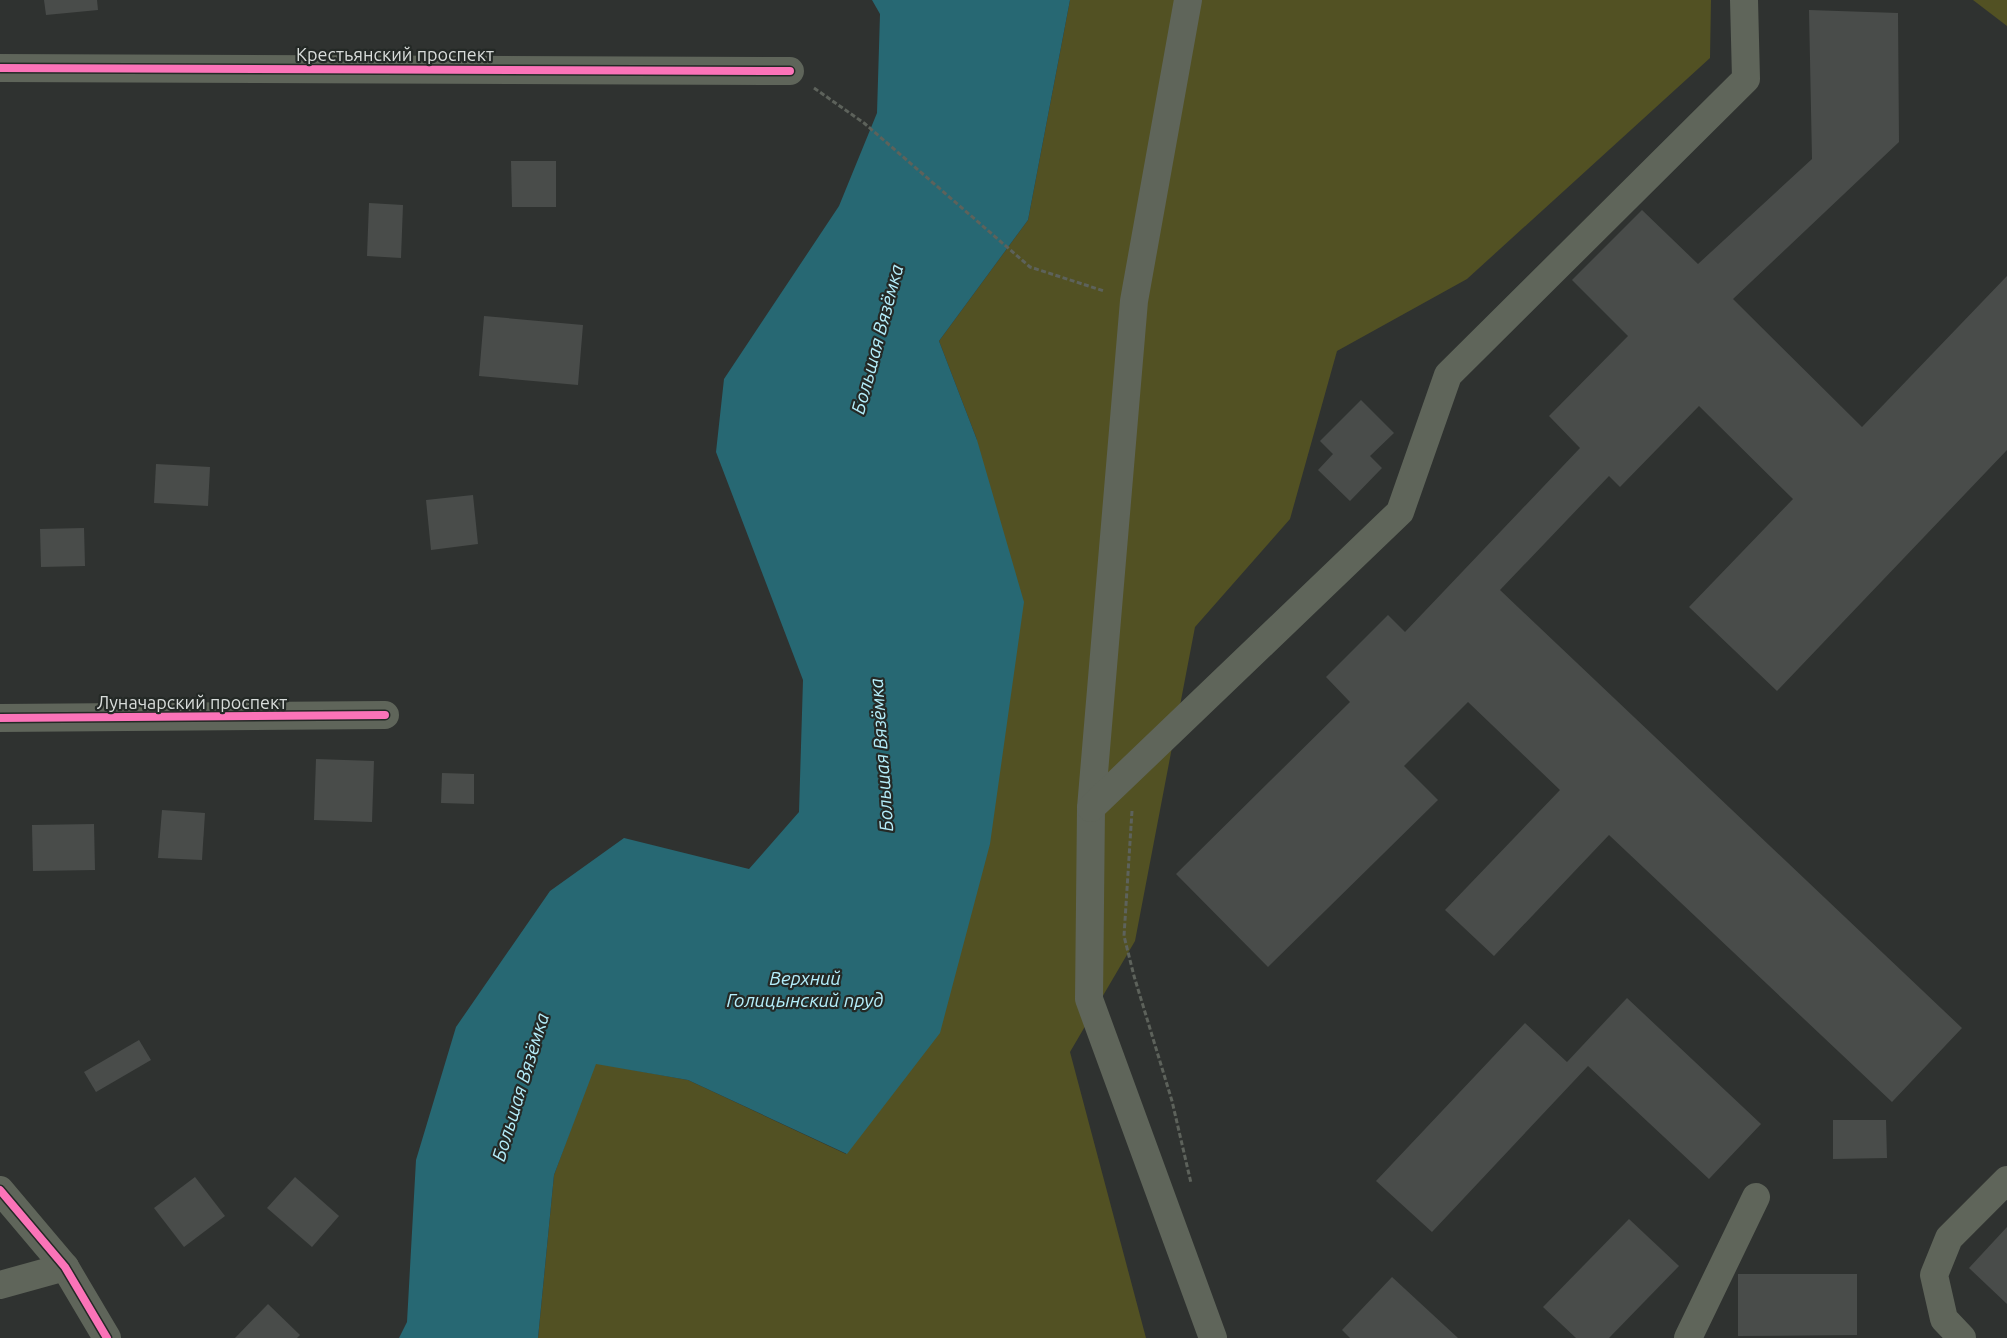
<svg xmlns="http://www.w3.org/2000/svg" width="2007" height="1338" viewBox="0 0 2007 1338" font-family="Ubuntu,sans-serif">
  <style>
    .green { fill: #525123 }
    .water { fill: #276873 }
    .building { fill: #494c4a }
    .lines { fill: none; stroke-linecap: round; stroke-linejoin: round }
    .path { stroke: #5d625b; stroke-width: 3; stroke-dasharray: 5 2.5; stroke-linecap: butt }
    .minor { stroke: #5f655a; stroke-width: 28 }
    .cycleway-casing { stroke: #242926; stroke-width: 11 }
    .cycleway { stroke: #fb73b8; stroke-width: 8 }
    .labels { text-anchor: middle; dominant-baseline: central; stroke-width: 4.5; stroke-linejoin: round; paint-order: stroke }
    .street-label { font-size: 18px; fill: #d8dcda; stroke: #242926 }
    .water-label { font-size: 19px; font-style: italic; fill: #b5eefb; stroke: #242926 }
  </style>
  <rect width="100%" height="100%" fill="#2f3230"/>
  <g class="green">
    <polygon points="1070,0 1711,0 1710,58 1467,279 1337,351 1290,519 1195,627 1135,941 1070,1052 1146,1338 538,1338 554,1175 595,1063 688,1080 846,1154 977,440 939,341 1028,220"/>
    <polygon points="1973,0 2007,0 2007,26"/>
  </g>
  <polygon class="water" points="872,0 1070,0 1028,220 939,341 977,440 1024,602 990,844 940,1033 847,1154 688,1080 596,1064 554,1175 538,1338 399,1338 407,1322 416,1160 456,1027 550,891 624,838 749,869 799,812 803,680 716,452 724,379 839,206 877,113 880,14"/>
  <g class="building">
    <polygon points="44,0 97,0 98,10 46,15"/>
    <polygon points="1809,10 1898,13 1899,142 1733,299 1862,427 2007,276 2007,450 1777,691 1689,607 1793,499 1699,406 1620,487 1609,476 1500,590 1962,1028 1892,1102 1609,835 1494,956 1445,910 1560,790 1468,702 1404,766 1438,800 1268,967 1176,874 1350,702 1326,677 1388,615 1405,632 1580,448 1549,416 1628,336 1572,280 1642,210 1698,264 1812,159"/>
    <polygon points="511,161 556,161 556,207 512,207"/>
    <polygon points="369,203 403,205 401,258 367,256"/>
    <polygon points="484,316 583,325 578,385 479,376"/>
    <polygon points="1361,400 1394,433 1370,456 1382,468 1350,501 1318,470 1333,454 1320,441"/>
    <polygon points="156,464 210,467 208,506 154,503"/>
    <polygon points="473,495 478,544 431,550 426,500"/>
    <polygon points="84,528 85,566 41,567 40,529"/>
    <polygon points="316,759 374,761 372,822 314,820"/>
    <polygon points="442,773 474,774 474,804 441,803"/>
    <polygon points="162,810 205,813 202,860 158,858"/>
    <polygon points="94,824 95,870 33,871 32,825"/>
    <polygon points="1627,998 1761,1124 1709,1179 1588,1066 1432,1232 1376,1181 1525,1023 1567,1062"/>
    <polygon points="139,1040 151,1060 96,1092 84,1072"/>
    <polygon points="1833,1120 1886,1120 1887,1158 1833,1159"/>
    <polygon points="195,1177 225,1216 184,1247 154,1208"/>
    <polygon points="295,1177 339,1216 312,1247 267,1208"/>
    <polygon points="1629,1219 1679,1266 1609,1338 1576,1338 1543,1307"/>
    <polygon points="2007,1227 2007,1304 1969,1268"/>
    <polygon points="1738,1274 1857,1274 1857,1335 1738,1336"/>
    <polygon points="1392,1277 1458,1338 1350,1338 1342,1330"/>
    <polygon points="268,1304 300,1335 297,1338 235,1338"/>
  </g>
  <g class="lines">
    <g class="path">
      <polyline points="814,88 864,123 1030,267 1104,291"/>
      <polyline points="1132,811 1124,936 1134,976 1172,1101 1191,1183"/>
    </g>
    <g class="minor">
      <polyline points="1188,0 1134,301 1091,808 1089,999 1213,1338"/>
      <polyline points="0,68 790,71"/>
      <polyline points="0,718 385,715"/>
      <polyline points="1091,808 1400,512 1448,375 1746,79 1744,0"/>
      <polyline points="0,1190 65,1267 107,1338"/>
      <polyline points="0,1285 65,1267"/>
      <polyline points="1688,1338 1756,1197"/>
      <polyline points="1962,1338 1944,1319 1934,1275 1949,1238 2007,1180"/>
    </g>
    <g class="cycleway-casing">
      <g id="cycleway">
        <polyline points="0,68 790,71"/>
        <polyline points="0,718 385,715"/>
        <polyline points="0,1190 65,1267 107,1338"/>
      </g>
    </g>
    <use href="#cycleway" class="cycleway"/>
  </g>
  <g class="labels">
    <g class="street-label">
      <text x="395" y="54">Крестьянский проспект</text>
      <text x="192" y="702">Луначарский проспект</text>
    </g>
    <g class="water-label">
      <text transform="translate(877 339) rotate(-75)">Большая Вязёмка</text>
      <text transform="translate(881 755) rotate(-94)">Большая Вязёмка</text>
      <text x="805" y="978">Верхний<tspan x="805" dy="22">Голицынский пруд</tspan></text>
      <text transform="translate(520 1087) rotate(-73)">Большая Вязёмка</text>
    </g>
  </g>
</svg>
